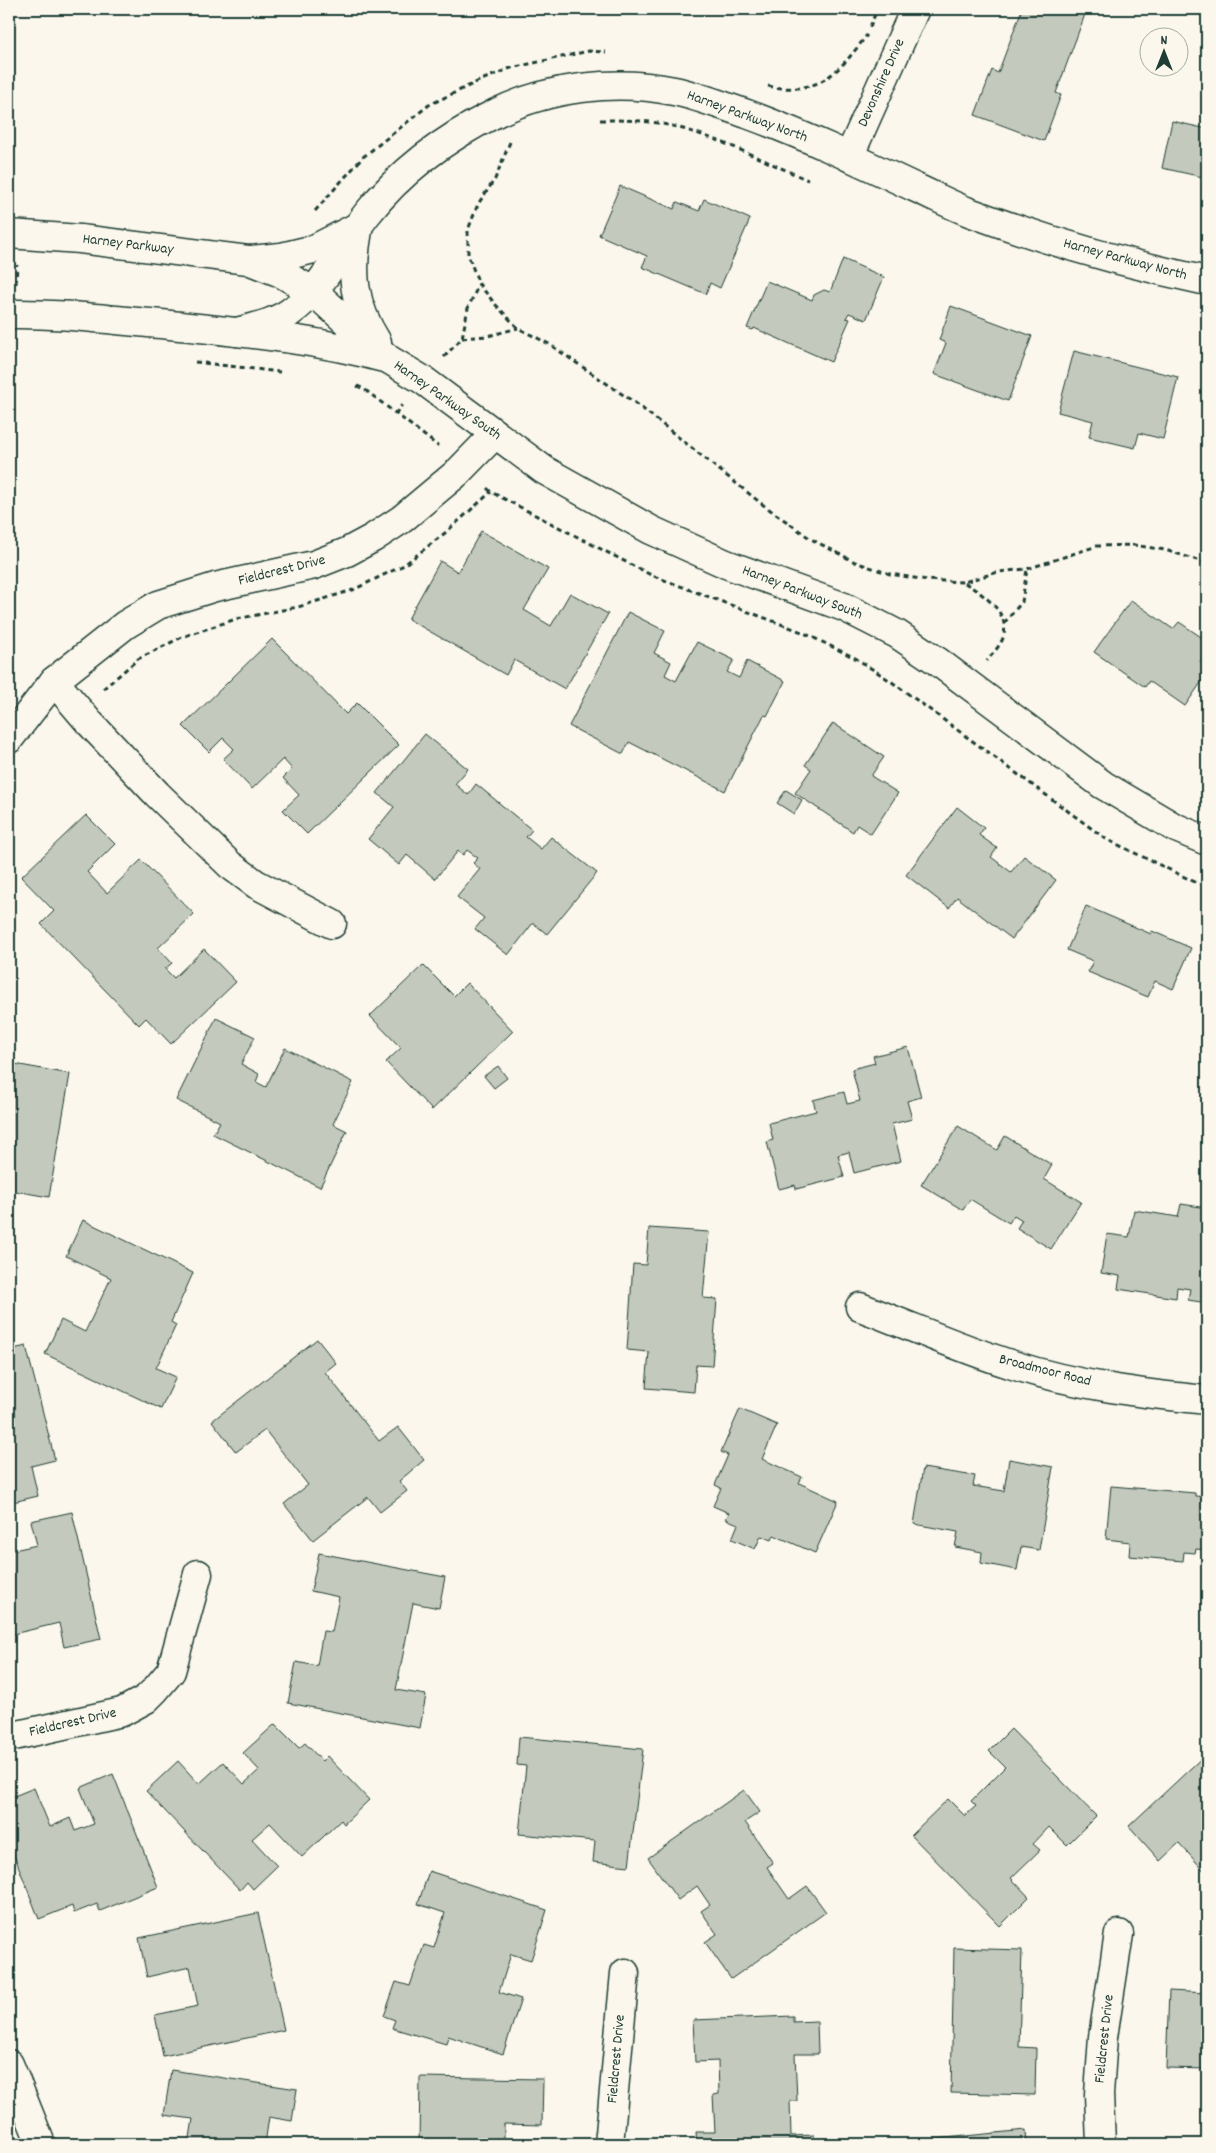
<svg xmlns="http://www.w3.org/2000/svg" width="1216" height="2153" viewBox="0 0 1216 2153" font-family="Dekko,sans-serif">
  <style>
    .building { fill: #c4c9be; stroke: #1f3d34 }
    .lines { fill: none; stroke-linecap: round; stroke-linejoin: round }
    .street-casing { stroke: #1f3d34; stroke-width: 31 }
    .path { stroke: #1f3d34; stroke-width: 3; stroke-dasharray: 5 4; stroke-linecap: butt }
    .street { stroke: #fbf7ec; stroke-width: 28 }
    .labels { text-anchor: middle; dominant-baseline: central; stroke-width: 5; stroke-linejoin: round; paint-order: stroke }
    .street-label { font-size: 15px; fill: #1f3d34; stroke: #fbf7ec }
  </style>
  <rect width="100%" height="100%" fill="#fbf7ec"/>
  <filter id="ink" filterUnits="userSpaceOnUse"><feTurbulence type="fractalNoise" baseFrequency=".02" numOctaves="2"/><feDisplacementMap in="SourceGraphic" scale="10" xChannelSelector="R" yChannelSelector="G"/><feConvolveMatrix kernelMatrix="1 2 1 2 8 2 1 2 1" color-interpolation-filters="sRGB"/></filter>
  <g filter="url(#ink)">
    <g class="building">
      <polygon points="1022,9 1087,9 1056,93 1061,95 1044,141 975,115 992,70 998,73"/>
      <polygon points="1172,121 1207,129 1207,178 1162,168"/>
      <polygon points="620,186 674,209 677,202 699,211 704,199 750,219 720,288 710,283 706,294 642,267 647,256 599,235"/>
      <polygon points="843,259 884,277 866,320 849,313 846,318 850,319 831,362 754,328 753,330 747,328 767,281 812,300 814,295 824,290 830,292"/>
      <polygon points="951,306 1032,336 1008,401 934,374 946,343 939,340"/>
      <polygon points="1074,351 1178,377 1163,439 1139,433 1135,448 1089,437 1093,421 1058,412"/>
      <polygon points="481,531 548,569 524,610 551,626 570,593 608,614 565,689 514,660 506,675 408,619 440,561 458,572"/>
      <polygon points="1131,600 1173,629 1179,622 1207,641 1207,652 1200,662 1207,667 1207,674 1185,706 1149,681 1145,687 1094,652"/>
      <polygon points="628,612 665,631 654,653 671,662 665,675 676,681 697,642 734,660 727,672 739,678 747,661 785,681 767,716 764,715 725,791 629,742 623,754 569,726"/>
      <polygon points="272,639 346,714 357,703 399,745 307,834 283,810 299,795 283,778 292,769 283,759 252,789 223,759 234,749 223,738 209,752 183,726"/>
      <polygon points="833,723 884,757 871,776 898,793 871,834 857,825 853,832 795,793 811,769 805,765"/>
      <polygon points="425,734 468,769 455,784 468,795 476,784 532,830 526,837 541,849 551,837 597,873 547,934 533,923 508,955 475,929 484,918 457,897 480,869 473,863 478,858 467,850 463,855 458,851 435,879 407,855 399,865 368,839 394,807 377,793"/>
      <polygon points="786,790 802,800 794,814 777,803"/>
      <polygon points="957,807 984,828 979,835 997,848 991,857 1011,872 1024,856 1056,880 1012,939 957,897 949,908 906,875"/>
      <polygon points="86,815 115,844 87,872 107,893 141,860 194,914 158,948 172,963 165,969 174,978 204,949 236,982 171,1044 146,1018 139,1025 41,924 54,911 21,877"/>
      <polygon points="1086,906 1151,934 1152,931 1191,948 1173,989 1155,981 1148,997 1088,972 1093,961 1067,950"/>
      <polygon points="423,965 454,996 467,983 513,1031 432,1110 386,1062 401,1048 370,1016"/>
      <polygon points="216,1018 255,1037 241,1064 259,1074 256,1082 266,1087 285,1048 353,1082 333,1124 347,1131 320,1187 213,1134 220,1122 176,1100"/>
      <polygon points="908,1047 921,1097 907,1101 912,1119 892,1124 901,1161 854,1173 849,1152 838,1155 844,1177 796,1189 795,1185 779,1189 767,1142 773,1140 769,1123 816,1111 813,1100 844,1092 847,1104 860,1101 852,1069 875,1063 873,1056"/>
      <polygon points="9,1063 70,1074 49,1197 9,1190 9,1174 14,1143 9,1142"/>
      <polygon points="498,1066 507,1078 494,1088 484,1076"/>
      <polygon points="958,1126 997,1150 1005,1136 1052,1165 1044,1179 1081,1202 1051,1249 1017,1228 1022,1220 1014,1215 1009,1223 970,1199 963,1210 921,1185"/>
      <polygon points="1181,1204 1207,1208 1207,1303 1188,1300 1190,1289 1177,1287 1176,1298 1118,1289 1120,1276 1101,1273 1107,1234 1129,1237 1134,1210 1178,1217"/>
      <polygon points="83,1220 193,1273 171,1322 176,1325 156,1368 176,1377 161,1409 45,1354 61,1320 85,1332 111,1278 66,1256"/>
      <polygon points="649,1228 709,1232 703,1298 717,1299 712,1366 696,1365 694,1392 646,1388 649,1352 627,1350 633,1264 646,1265"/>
      <polygon points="317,1339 336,1363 325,1372 379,1441 398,1427 424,1460 399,1481 407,1491 380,1512 368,1497 313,1540 284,1504 308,1485 265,1430 236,1452 212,1421"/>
      <polygon points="26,1346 55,1460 31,1466 38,1496 9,1503 9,1350"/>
      <polygon points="740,1409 777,1425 762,1459 802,1477 799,1483 838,1501 815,1553 774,1535 772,1540 761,1536 755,1549 732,1539 738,1524 726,1519 729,1513 713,1506 721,1488 715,1485 728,1455 721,1452"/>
      <polygon points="1009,1459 1053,1467 1039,1550 1021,1547 1017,1570 981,1563 982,1552 955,1547 958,1532 914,1524 923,1468 975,1476 973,1486 1004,1491"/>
      <polygon points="1111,1486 1195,1493 1195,1496 1207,1497 1207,1550 1196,1549 1195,1553 1184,1552 1183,1561 1129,1556 1130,1542 1106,1539"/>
      <polygon points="72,1512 101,1639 64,1647 59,1623 9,1635 9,1551 37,1545 31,1521"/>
      <polygon points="319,1553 445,1577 439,1608 413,1603 396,1690 426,1695 420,1728 288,1703 296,1662 317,1666 323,1631 332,1632 339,1597 311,1591"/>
      <polygon points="275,1724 299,1748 305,1743 322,1761 327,1756 369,1800 344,1824 341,1820 302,1857 270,1823 252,1839 277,1866 253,1889 247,1882 240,1890 146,1791 178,1761 199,1784 223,1762 244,1784 259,1770 243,1753"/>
      <polygon points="1011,1729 1096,1816 1067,1845 1049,1827 1033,1844 1040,1850 1011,1878 1029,1897 1000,1926 911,1835 948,1799 965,1816 976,1806 971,1801 1005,1767 989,1751"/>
      <polygon points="519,1737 643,1749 629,1866 593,1862 595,1841 519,1834 526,1766 517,1765"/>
      <polygon points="1207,1753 1207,1874 1179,1843 1160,1861 1129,1826"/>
      <polygon points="113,1774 158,1887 100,1911 97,1904 74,1913 72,1906 39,1919 9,1842 9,1798 34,1788 50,1827 70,1818 75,1831 94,1824 80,1788"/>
      <polygon points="744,1790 760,1812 745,1822 773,1863 767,1867 789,1899 807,1886 826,1912 731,1979 705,1942 717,1934 701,1911 710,1905 697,1886 678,1900 648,1858"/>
      <polygon points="429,1871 547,1910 531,1960 511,1954 499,1992 521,1999 503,2054 448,2036 446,2044 392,2028 395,2020 384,2016 396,1982 410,1986 424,1945 434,1948 445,1913 418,1904"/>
      <polygon points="258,1913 284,2030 163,2056 155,2015 198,2006 190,1967 147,1977 139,1938"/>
      <polygon points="954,1948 1022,1950 1019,2047 1036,2048 1035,2095 951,2093"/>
      <polygon points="1169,1991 1207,1993 1207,2069 1166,2068"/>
      <polygon points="793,2016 793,2022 817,2021 818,2054 795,2054 797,2101 790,2101 791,2136 814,2135 815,2144 697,2144 696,2132 715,2132 713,2095 719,2094 718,2061 695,2062 693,2020"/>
      <polygon points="171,2070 297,2089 292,2121 269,2117 265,2144 189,2144 193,2119 164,2115"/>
      <polygon points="420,2077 543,2079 542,2125 504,2124 504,2138 500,2138 500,2144 419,2144"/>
      <polygon points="1203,2127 1207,2127 1207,2144 1205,2144"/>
      <polygon points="1026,2130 1027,2144 906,2144 905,2142"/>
    </g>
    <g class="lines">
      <g class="street-casing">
        <g id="street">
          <polyline points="849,157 915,9"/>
          <path d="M 358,230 C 350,274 353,304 377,342"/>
          <polyline points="9,234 80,239 248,260 281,273 314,292 388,359 423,380 544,470 651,530 726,564 844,607 897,634 937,661 1103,785 1174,827 1207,841"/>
          <polyline points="251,260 281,257 314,249 355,228"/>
          <path d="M 9,314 C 60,313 110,320 161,324 C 236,332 311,338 384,358"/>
          <path d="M 237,332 C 255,327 274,323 289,313 C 324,289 341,247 367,214 C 401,171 447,137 496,113 C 549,87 616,79 674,91 C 699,96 723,106 747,114 C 804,135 859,161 914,187 C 932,195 951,205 969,212 C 1047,241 1126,264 1207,281"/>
          <polyline points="54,681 88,721 157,794 230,865 256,884 332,924"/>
          <polyline points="9,739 54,681 125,625 158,605 215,587 314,565 347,552 373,538 402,519 457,473 495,434"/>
          <path d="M 860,1307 C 911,1326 961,1349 1013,1365 C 1074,1385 1144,1394 1207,1400"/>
          <polyline points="9,1737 122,1712 146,1699 155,1690 171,1671 198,1574"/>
          <polyline points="9,2064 41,2144"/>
          <polyline points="609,2144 625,1973"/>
          <polyline points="1101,2144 1099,2094 1103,2037 1119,1934"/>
        </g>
      </g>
      <g class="path">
        <polyline points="870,27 877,9"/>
        <path d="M 768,86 C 819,96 838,73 867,35"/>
        <path d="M 600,120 C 624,120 649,120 672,126 C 720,138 764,161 808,180"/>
        <polyline points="510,142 495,179 478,204 468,230 468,255 479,284 495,304 518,328 549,344 638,405 762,504 811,539 855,562 890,574 927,580 964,582 998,572 1027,569 1097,546 1134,545 1165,550 1207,563"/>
        <polyline points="315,211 363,157 429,105 479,81 511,68 589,51 606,52"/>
        <polyline points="16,284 17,265"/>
        <polyline points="462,338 488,336 518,328"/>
        <polyline points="444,357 462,338 468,308 479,284"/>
        <polyline points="195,362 280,372"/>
        <polyline points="357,386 364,389 438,446"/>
        <polyline points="395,414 402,405"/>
        <polyline points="487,488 491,492 651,575 802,632 857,659 892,682 1106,839 1199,884"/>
        <path d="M 965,583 C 982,594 1009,611 1004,635 C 1002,644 992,654 987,661"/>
        <polyline points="1004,623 1022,602 1027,569"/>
        <polyline points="103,689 138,659 182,637 236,619 298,607 353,590 404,565 445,533 491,492"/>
      </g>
      <use href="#street" class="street"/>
    </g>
  </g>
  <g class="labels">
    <g class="street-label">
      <text transform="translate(882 83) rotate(-66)">Devonshire Drive</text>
      <text transform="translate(747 117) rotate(20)">Harney Parkway North</text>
      <text transform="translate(128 245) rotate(7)">Harney Parkway</text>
      <text transform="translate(1125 260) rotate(15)">Harney Parkway North</text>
      <text transform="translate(447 401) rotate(35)">Harney Parkway South</text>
      <text transform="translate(282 571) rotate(-14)">Fieldcrest Drive</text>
      <text transform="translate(802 593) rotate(21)">Harney Parkway South</text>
      <text transform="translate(1045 1371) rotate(14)">Broadmoor Road</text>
      <text transform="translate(73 1723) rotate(-13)">Fieldcrest Drive</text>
      <text transform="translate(1105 2039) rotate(-84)">Fieldcrest Drive</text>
      <text transform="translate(617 2059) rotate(-85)">Fieldcrest Drive</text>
    </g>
  </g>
  <rect width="1216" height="2153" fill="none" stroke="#fbf7ec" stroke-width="30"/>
  <rect x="15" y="15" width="1186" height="2123" fill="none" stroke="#1f3d34" stroke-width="2" filter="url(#ink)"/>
  <g transform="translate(1164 52)"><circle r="24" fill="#fbf7ec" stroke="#a3ada2"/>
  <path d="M0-4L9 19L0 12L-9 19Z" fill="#1f3d34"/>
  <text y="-8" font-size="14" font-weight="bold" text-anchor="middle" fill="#1f3d34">N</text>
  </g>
</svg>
